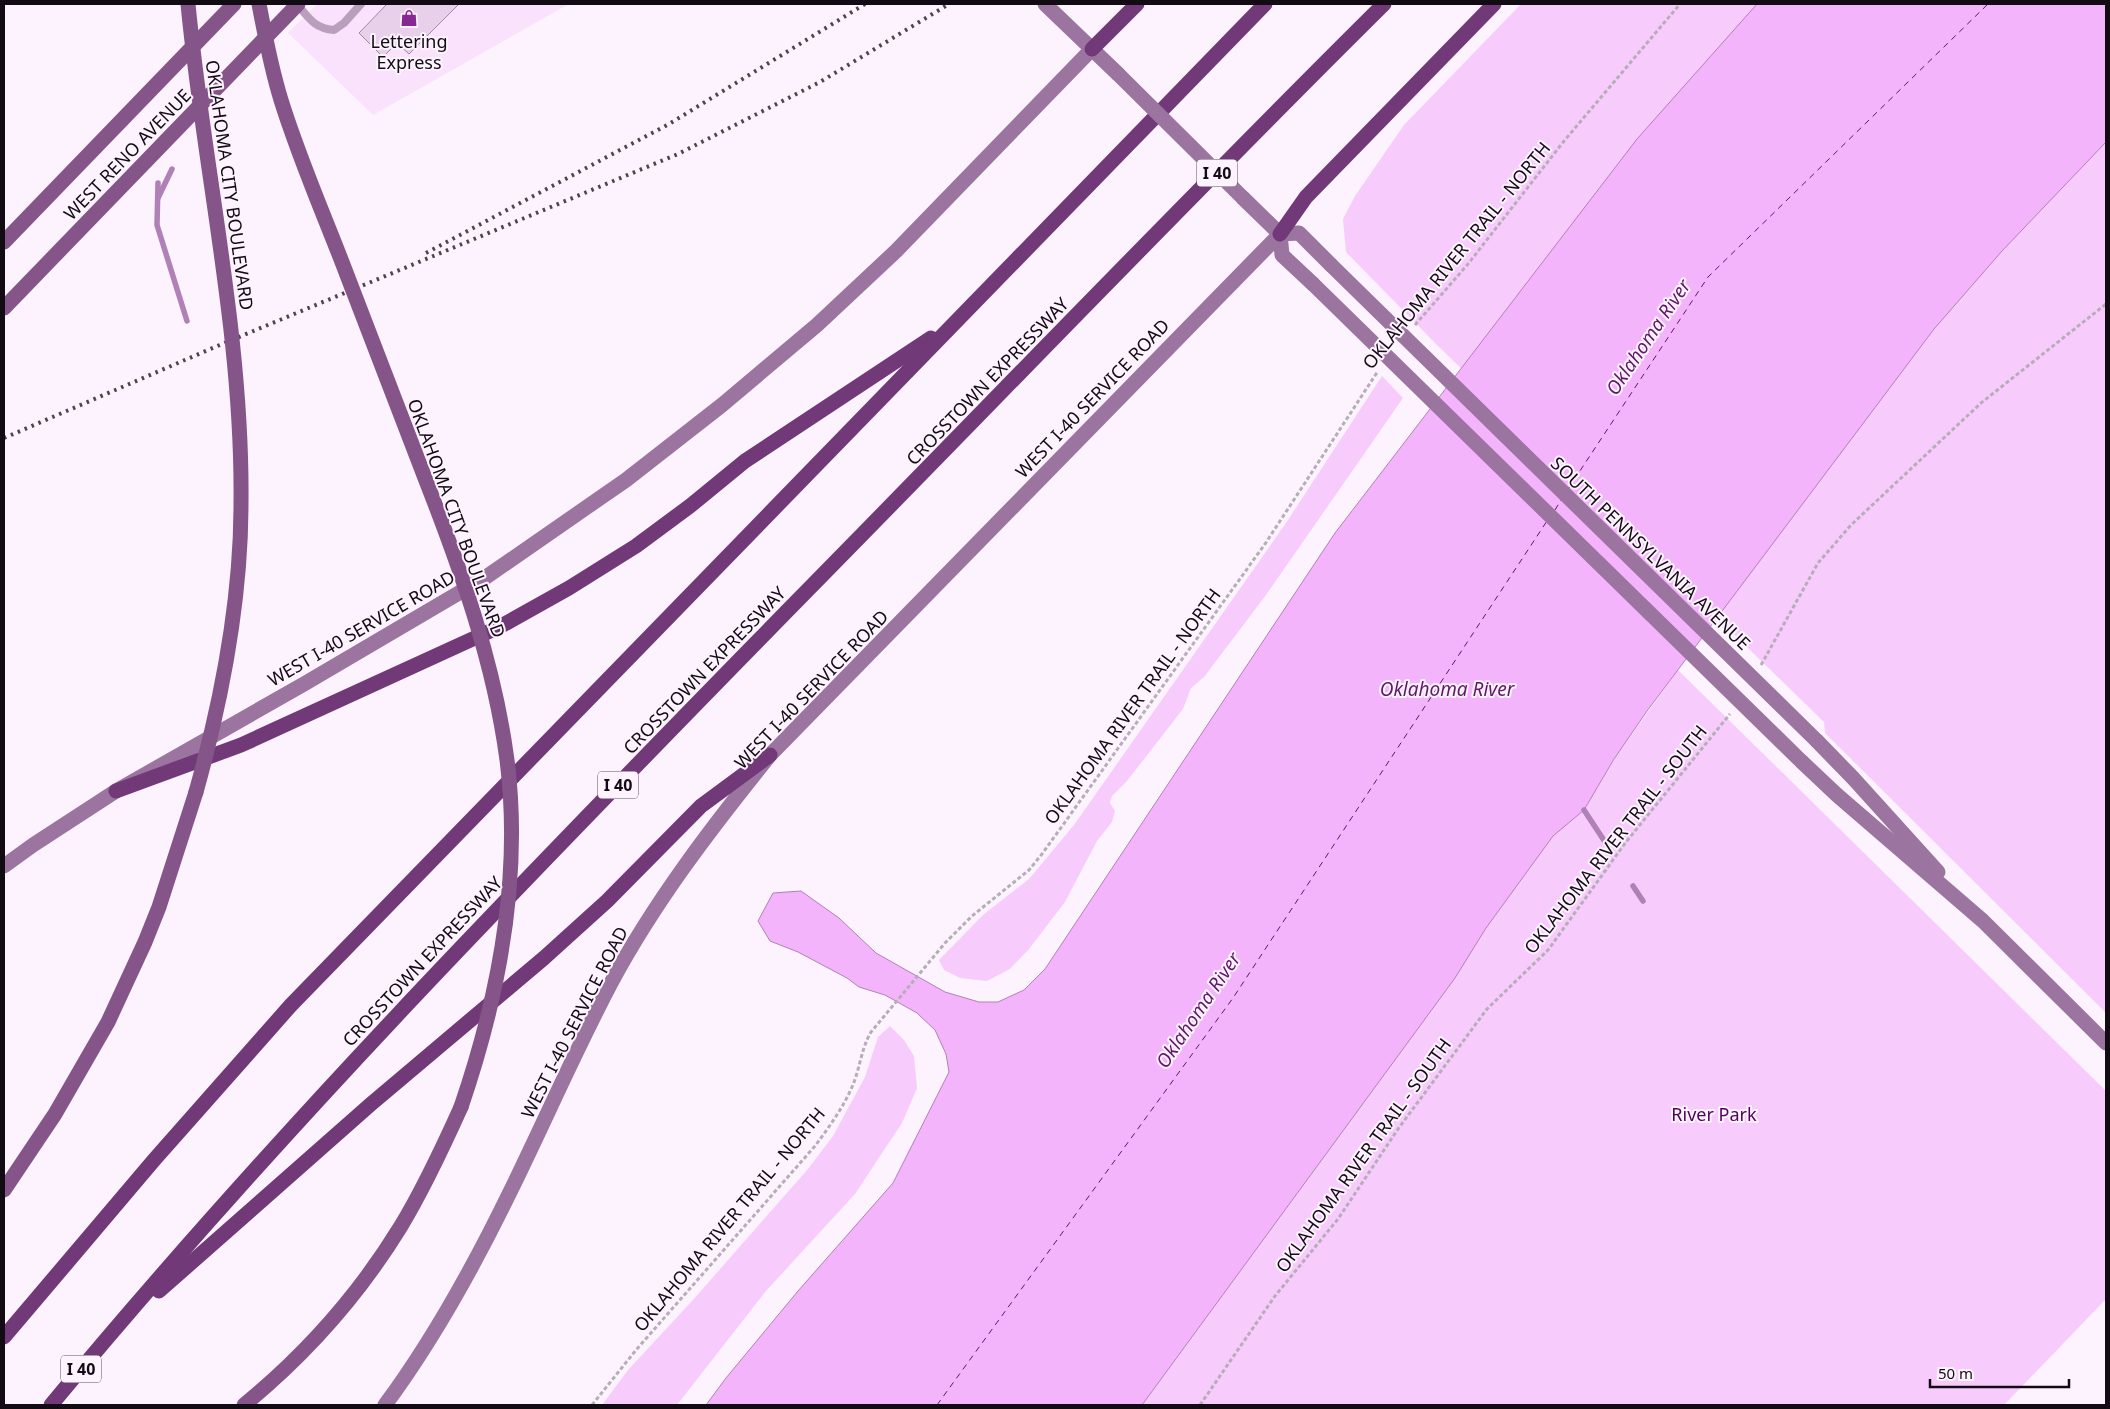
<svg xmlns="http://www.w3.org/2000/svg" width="2110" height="1409" viewBox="0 0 2110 1409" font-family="'Noto Sans',sans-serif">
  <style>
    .built { fill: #fae2fd }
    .green { fill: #f7ccfc }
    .water { fill: #f4b4fb; stroke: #b081b6 }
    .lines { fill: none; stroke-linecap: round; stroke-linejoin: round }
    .stream { stroke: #b081b6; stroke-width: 5.5 }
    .ferry { stroke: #61176a; stroke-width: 1; stroke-dasharray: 6 5; stroke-linecap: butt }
    .building { fill: #e8cfea; stroke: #a089a2 }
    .path { stroke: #b7adb8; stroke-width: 3; stroke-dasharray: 4 2.5; stroke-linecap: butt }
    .lane { stroke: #ba9fbd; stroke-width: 8 }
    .secondary { stroke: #9b74a0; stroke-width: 15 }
    .primary { stroke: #85558a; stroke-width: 15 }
    .highway { stroke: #713978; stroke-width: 15 }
    .rail { stroke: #4d444e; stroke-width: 4; stroke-dasharray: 2.5 5; stroke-linecap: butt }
    .secondary-bridge { stroke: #9b74a0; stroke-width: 15 }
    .primary-bridge { stroke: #85558a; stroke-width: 15 }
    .labels { text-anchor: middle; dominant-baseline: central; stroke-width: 4; stroke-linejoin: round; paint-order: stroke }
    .shield { fill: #fdf3fe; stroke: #59515a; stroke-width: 1 }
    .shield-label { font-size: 16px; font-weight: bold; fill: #130b14 }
    .poi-label { font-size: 18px; fill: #130b14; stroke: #fdf3fe }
    .street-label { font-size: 18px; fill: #130b14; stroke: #fdf3fe }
    .park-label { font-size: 18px; fill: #51015b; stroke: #fdf3fe }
    .water-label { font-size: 19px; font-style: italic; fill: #61176a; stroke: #fdf3fe }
  </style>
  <rect width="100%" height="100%" fill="#fdf3fe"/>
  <polygon class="built" points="317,4 569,4 373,115 288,33"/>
  <g class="green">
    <polygon points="1521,4 2106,4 2106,1013 1825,733 1824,722 1435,343 1346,252 1343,219 1355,196 1404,125"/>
    <polygon points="1382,376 1403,398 1266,595 1204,677 1191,688 1183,709 1127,781 1112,796 1110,803 1115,811 1112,822 1097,841 1065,902 1029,949 1010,969 987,981 960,978 944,970 939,960 983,915 1029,879 1074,825 1286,523"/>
    <polygon points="1678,670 2106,1091 2106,1299 2004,1405 1142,1405 1455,978 1486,928 1553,836 1584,810 1617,755"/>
    <polygon points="890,1026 904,1040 914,1056 917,1088 902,1123 855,1194 766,1291 677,1405 602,1405 628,1370 692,1301 808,1169 833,1136 865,1077 878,1037"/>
  </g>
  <polygon class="water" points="1757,4 2106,4 2106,142 2002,251 1934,329 1647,711 1614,759 1584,810 1553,836 1486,928 1455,978 1142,1405 706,1405 726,1378 798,1291 893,1183 949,1072 946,1054 935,1030 917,1013 885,995 859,987 847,978 798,952 770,941 758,921 773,893 801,891 839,918 876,953 945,992 979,1002 998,1002 1024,990 1045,969 1335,533 1637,139"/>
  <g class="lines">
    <g class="stream">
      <polyline points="158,183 157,225 187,321"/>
      <polyline points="158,198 172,169"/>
      <polyline points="1584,810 1609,848"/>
      <polyline points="1633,886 1643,901"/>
    </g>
    <g class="ferry">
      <polyline points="1568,489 1708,277 1988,4"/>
      <polyline points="1555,510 1561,500"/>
      <polyline points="937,1405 1233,998 1547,521"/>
    </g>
  </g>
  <polygon class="building" points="387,4 459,4 409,54 397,43 383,57 359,33"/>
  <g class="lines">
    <g class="path">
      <polyline points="1415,325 1468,264 1564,141 1680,4"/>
      <polyline points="1761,665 1818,563 1851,525 1981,403 2106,304"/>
      <path d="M 592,1405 L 636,1350 L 815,1146 C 829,1127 843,1108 852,1087 C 860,1069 861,1049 871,1032 L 945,943 L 972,916 L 1029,870 L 1042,854 L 1265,544 L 1378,371"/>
      <polyline points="1200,1405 1275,1296 1338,1219 1398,1129 1487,1009 1548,950 1626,842 1730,714"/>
    </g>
    <path class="lane" d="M 297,4 C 309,18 314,28 334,30 L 344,23 L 361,4"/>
    <g class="secondary">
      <polyline points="1045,4 1118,74"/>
      <polyline points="1243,198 1280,234 1282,255 1313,284"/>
      <polyline points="1280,234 1299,233 1331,265"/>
      <polyline points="1817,741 1853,778 1938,872"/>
      <polyline points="1802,762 1837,795 1983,921 2106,1043"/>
      <polyline points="4,866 33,845 116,791 304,684 486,577 626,480 722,405 817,325 896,251 1092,49"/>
      <path d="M 385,1405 C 434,1339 474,1266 510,1192 C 544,1123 575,1051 611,983 C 655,901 712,827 770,755 L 1280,234"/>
    </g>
    <g class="primary">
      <polyline points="4,242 234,4"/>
      <polyline points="4,308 298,4"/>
      <polyline points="4,1190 55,1114 108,1022 145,942 159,907 196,792"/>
      <path d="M 244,1405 C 305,1355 360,1293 401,1226 C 424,1188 443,1147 461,1107"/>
    </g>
    <g class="highway">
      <polyline points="1092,49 1137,4"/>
      <polyline points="1280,234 1306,197 1494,4"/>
      <polyline points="116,791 241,745 501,626 569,588 636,546 690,506 745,461 931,338"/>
      <polyline points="159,1291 371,1104 544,958 607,901 701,806 770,755"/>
      <polyline points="4,1337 154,1160 291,1005 1265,4"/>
      <path d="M 51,1405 C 283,1125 537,867 791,607 C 989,406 1184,202 1384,4"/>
    </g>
    <g class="rail">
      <polyline points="426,253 669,124 865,4"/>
      <polyline points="4,438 215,347 678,154 820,82 949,4"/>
    </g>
    <g class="secondary-bridge">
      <polyline points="1118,74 1243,198"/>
      <polyline points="1331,265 1817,741"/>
      <polyline points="1313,284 1802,762"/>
    </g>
    <g class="primary-bridge">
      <path d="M 188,4 C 204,171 243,335 241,504 C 241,601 222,699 196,792"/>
      <path d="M 259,4 C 265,36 271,68 281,100 C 298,155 321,208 342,262 C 370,334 397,406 425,478 C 461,570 494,662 507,760 C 522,878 499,996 461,1107"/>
    </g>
  </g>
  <defs>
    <g id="shop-bare" transform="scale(1.35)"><path d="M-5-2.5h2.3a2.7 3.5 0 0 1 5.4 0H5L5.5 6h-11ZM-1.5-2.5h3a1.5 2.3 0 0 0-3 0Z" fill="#872993" stroke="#fdf3fe" stroke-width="2.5" paint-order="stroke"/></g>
  </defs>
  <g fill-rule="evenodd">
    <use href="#shop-bare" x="409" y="18"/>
  </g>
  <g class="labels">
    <g class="shield">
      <rect x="1197" y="159.5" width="40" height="27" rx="4"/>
      <rect x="598" y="771.5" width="40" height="27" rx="4"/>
      <rect x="61" y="1355.5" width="40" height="27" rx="4"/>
    </g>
    <g class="shield-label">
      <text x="1217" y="173">I 40</text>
      <text x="618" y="785">I 40</text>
      <text x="81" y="1369">I 40</text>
    </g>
    <g class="poi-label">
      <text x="409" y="41">Lettering<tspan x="409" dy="21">Express</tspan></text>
    </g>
    <g class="street-label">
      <text transform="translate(127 154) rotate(-46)">WEST RENO AVENUE</text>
      <text transform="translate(230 185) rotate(82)">OKLAHOMA CITY BOULEVARD</text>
      <text transform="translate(1456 255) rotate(-51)">OKLAHOMA RIVER TRAIL - NORTH</text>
      <text transform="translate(987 381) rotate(-46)">CROSSTOWN EXPRESSWAY</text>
      <text transform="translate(1092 398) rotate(-46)">WEST I-40 SERVICE ROAD</text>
      <text transform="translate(457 518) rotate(70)">OKLAHOMA CITY BOULEVARD</text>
      <text transform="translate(1651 553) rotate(44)">SOUTH PENNSYLVANIA AVENUE</text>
      <text transform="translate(361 628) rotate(-30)">WEST I-40 SERVICE ROAD</text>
      <text transform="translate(704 670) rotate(-46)">CROSSTOWN EXPRESSWAY</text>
      <text transform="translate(811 689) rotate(-46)">WEST I-40 SERVICE ROAD</text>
      <text transform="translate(1132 706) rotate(-54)">OKLAHOMA RIVER TRAIL - NORTH</text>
      <text transform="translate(1615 839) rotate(-52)">OKLAHOMA RIVER TRAIL - SOUTH</text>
      <text transform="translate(422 961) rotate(-47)">CROSSTOWN EXPRESSWAY</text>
      <text transform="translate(574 1022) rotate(-63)">WEST I-40 SERVICE ROAD</text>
      <text transform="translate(1363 1155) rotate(-54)">OKLAHOMA RIVER TRAIL - SOUTH</text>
      <text transform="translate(729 1219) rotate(-50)">OKLAHOMA RIVER TRAIL - NORTH</text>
    </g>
    <g class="park-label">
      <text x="1714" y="1114">River Park</text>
    </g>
    <g class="water-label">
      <text transform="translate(1648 337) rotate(-56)">Oklahoma River</text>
      <text x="1447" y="689">Oklahoma River</text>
      <text transform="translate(1198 1010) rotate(-56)">Oklahoma River</text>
    </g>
  </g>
  <rect width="2110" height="1409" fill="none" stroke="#130b14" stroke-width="10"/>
  <path d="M1930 1379v8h139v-8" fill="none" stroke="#130b14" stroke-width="2.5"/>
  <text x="1938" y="1379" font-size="15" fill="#130b14" stroke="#fdf3fe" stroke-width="4" paint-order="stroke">50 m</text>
</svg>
